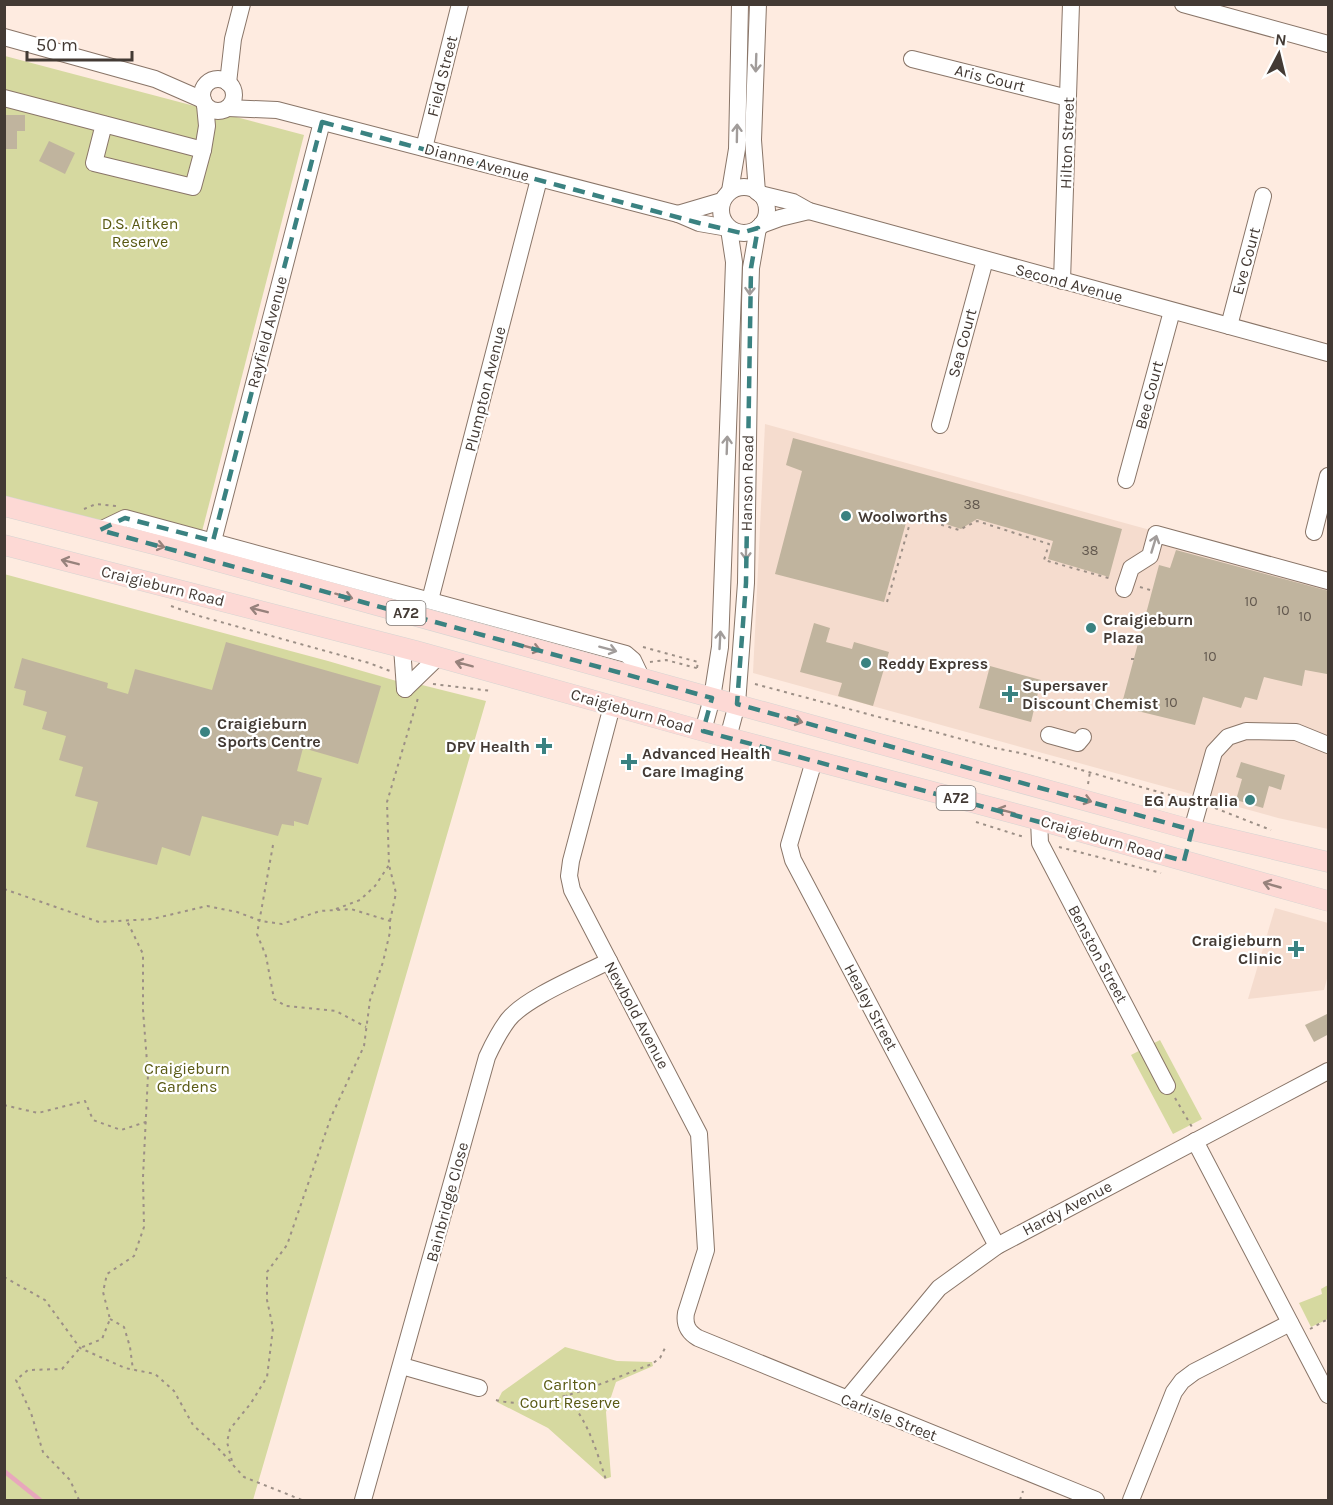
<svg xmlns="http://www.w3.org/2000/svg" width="1333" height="1505" viewBox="0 0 1333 1505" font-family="Karla,sans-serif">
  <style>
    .built { fill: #f5dcce }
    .green { fill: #d6d9a0 }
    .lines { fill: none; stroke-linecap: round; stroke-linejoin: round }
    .stream { stroke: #e8a7bc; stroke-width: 4.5 }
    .building { fill: #c0b49e }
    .minor-casing { stroke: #897568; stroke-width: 18 }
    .major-casing { stroke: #d6d4d2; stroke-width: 21 }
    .path { stroke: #9c8f86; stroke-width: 2; stroke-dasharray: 3 4.5; stroke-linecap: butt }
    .minor { stroke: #fff; stroke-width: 16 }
    .major { stroke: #fdd9d5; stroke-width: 20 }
    .oneway { stroke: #a19c9a }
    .oneway2 { stroke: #97827c }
    .marked { fill: none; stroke: #3a8281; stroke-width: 4.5; stroke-dasharray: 12 8; stroke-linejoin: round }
    .poi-dot { fill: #3a8281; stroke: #fff; stroke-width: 2 }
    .labels { text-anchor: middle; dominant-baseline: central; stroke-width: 4.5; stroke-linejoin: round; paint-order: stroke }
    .number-label { font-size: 14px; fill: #62584e }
    .shield { fill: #fff; stroke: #7b7571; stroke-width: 1.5 }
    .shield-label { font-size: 15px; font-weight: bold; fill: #433a34 }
    .street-label { font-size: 16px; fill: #433a34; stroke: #fff }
    .park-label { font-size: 16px; fill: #595913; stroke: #fff }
    .poi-label { font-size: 16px; font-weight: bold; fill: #433a34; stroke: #fff; text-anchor: start }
  </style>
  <rect width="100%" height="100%" fill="#feebe0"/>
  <g class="built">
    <polygon points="765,424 1328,579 1328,829 1278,818 753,673"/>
    <polygon points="1275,908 1328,923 1328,975 1324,990 1248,999"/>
  </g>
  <g class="green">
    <polygon points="5,56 304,135 198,547 5,496"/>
    <polygon points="4,574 328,661 417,687 418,684 486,701 253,1500 5,1500"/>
    <polygon points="1160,1040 1202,1119 1173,1134 1131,1055"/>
    <polygon points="1328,1285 1328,1319 1311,1327 1299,1303 1322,1294 1321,1289"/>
    <polygon points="565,1347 617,1361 652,1362 653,1366 616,1382 606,1412 611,1477 605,1479 548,1428 497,1402 502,1392"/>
  </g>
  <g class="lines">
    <polyline class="stream" points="4,1471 40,1500"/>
  </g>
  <g class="building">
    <polygon points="4,115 25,115 25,131 17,131 17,149 4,149"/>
    <polygon points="49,141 75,153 65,174 39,161"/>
    <polygon points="793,438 1122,529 1109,577 1048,559 1053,541 977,519 961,529 909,512 884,602 775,574 802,471 786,465"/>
    <polygon points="1176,550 1329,591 1329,668 1327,674 1305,670 1302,686 1264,677 1257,700 1245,697 1241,708 1203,697 1195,725 1121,707 1159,565 1170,568"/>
    <polygon points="814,623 830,628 826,642 852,649 854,642 889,652 873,706 838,696 842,683 800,672"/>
    <polygon points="226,642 381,686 358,764 303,748 297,771 322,778 308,825 294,821 294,826 282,824 278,836 202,816 190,856 162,847 157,865 86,847 98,802 75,796 83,767 59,760 66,736 42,729 47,712 23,705 26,691 14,688 22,658 108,683 107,688 128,694 135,669 212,690"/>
    <polygon points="990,666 1041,680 1031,722 979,708"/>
    <polygon points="1241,762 1285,775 1281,790 1269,786 1263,808 1236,800 1242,779 1236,777"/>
    <polygon points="1329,1013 1329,1034 1314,1042 1305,1025"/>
  </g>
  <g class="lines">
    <g class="minor-casing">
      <g id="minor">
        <polyline points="1183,4 1328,44"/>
        <polyline points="4,37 155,79 203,100"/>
        <polyline points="912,59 1068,98"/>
        <circle cx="218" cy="95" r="16"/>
        <polyline points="228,83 233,39 242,4"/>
        <polyline points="4,98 203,150 193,187 94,163 104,124"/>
        <polyline points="228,108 277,110 678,214 699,223 728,228"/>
        <polyline points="424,148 460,4"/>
        <polyline points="203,150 207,126 205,105"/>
        <circle cx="744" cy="210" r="23"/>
        <polyline points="730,191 737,149 740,4"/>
        <polyline points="757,192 753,140 758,4"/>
        <polyline points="760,194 793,202 809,211 1328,353"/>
        <polyline points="678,214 722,201"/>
        <polyline points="761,225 780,218 809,211"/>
        <polyline points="1062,281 1071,4"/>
        <polyline points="1229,326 1263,196"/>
        <polyline points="940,425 985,260"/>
        <polyline points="1126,480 1172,311"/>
        <polyline points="100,530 125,518 626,654 633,660 642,679"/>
        <polyline points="1314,532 1328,476"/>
        <polyline points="213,541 322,122"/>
        <polyline points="1124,589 1131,568 1150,556 1156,534 1328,581"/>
        <polyline points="430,600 539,179"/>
        <polyline points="402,647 405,689"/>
        <polyline points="405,689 438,657"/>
        <path d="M 612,706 L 571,861 L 569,876 L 572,890 L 699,1134 L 706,1250 L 686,1313 C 684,1325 688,1332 698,1338 L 1096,1500"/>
        <polyline points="703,731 712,698 720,647 733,291 734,262 729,229"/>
        <polyline points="1049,735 1078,743 1083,737"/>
        <polyline points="728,738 737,704 746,583 750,303 751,268 758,228"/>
        <polyline points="814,761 789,845 793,860 997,1246"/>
        <polyline points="1039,820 1040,843 1167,1086"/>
        <polyline points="1192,830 1214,752 1228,737 1246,731 1296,732 1328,745"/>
        <polyline points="1195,1141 1328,1395"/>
        <polyline points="402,1366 479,1388"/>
        <polyline points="847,1399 939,1288 997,1246 1328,1071"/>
        <path d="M 363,1500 L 487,1057 C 493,1044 499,1032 508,1020 C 525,998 582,975 609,961"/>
        <polyline points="1131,1500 1174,1392 1182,1381 1194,1372 1290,1323"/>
      </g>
    </g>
    <g class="major-casing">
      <g id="major">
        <polyline points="4,506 169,548 1192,830 1328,862"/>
        <polyline points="4,545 416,651 703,731 1039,820 1328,901"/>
      </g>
    </g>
    <g class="path">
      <polyline points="84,509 96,504 116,506"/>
      <polyline points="1140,587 1150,590"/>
      <polyline points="887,602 912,516 959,530 977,521 1049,544 1044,560 1112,579"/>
      <polyline points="171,606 199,616 369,663 390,671"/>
      <polyline points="643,647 698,662 697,668"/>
      <polyline points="1131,659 1134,659"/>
      <polyline points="650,662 666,660 700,669"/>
      <polyline points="433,684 492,691"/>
      <polyline points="755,684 995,748 1025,754 1187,800"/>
      <polyline points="1088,784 1090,772"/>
      <polyline points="1215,808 1271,830"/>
      <polyline points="976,822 1024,837"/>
      <polyline points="273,845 257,934 266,956 274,999 286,1006 336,1011 366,1027"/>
      <polyline points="1059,847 1161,873"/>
      <polyline points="4,889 99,922 152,919 207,906 237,912 261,921 282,924 320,911 351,909 390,921 390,932 383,962 370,1000 364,1046 331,1117 287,1245 267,1272 267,1300 273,1328 267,1377 251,1403 230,1429 227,1442 233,1465 244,1477 302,1500"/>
      <polyline points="336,909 360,900 375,886 389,865"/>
      <polyline points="390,921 396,893 389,865 387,802 418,698"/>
      <polyline points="1175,1098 1192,1127"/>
      <polyline points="4,1105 38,1113 85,1101 93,1120 121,1130 146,1122"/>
      <polyline points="4,1277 45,1300 80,1348 125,1368 155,1374 174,1391 193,1425 214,1444 232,1463"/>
      <polyline points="110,1319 124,1327 130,1347 133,1370"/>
      <polyline points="1310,1329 1328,1319"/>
      <path d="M 566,1395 C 589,1424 595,1446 606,1480"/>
      <path d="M 496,1400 C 543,1413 608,1380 652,1364 L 660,1358 L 666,1346"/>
      <polyline points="79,1500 70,1480 43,1452 31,1413 16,1380 28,1370 62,1369 80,1348 102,1339 110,1319 103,1292 107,1274 134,1256 144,1227 143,1177 148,1075 143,1010 143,954 127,921"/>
      <polyline points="1020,1500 1023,1491"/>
    </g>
    <use href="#minor" class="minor"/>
    <use href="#major" class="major"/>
  </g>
  <defs><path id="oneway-shaft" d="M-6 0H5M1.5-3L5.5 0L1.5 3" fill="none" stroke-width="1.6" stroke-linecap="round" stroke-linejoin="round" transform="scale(1.5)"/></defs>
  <g class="oneway">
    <use href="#oneway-shaft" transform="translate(756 63) rotate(92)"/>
    <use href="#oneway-shaft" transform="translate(737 133) rotate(-89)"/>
    <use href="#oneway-shaft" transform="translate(750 286) rotate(92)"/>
    <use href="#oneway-shaft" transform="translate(727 445) rotate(-88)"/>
    <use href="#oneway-shaft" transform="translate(1154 544) rotate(-73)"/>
    <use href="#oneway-shaft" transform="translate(746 551) rotate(91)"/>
    <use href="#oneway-shaft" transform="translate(720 640) rotate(-87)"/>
    <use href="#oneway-shaft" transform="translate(608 649) rotate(15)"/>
  </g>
  <g class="oneway2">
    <use href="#oneway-shaft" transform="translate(156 545) rotate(14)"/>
    <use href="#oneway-shaft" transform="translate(70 562) rotate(-166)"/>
    <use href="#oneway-shaft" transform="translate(344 596) rotate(15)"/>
    <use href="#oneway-shaft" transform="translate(259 610) rotate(-166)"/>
    <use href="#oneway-shaft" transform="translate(532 648) rotate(15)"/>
    <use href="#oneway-shaft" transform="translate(464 664) rotate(-165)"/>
    <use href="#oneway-shaft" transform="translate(794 720) rotate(15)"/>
    <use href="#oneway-shaft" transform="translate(1083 799) rotate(17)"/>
    <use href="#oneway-shaft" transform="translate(1006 811) rotate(-165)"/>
    <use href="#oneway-shaft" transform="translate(1272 885) rotate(-164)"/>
  </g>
  <path class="marked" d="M 322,122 L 699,223 L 741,233 L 758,228 L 751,268 L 746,583 L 737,704 L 1192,830 L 1184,861 L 703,731 L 712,698 L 100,530 L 125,518 L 213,541 Z"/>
  <g class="poi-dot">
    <circle cx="846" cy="516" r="6"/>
    <circle cx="1091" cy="628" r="6"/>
    <circle cx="866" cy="663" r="6"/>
    <path d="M1007 685h6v6h6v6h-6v6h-6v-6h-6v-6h6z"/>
    <circle cx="205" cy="732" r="6"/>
    <path d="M541 737h6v6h6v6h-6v6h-6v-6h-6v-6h6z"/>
    <path d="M626 753h6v6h6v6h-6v6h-6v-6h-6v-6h6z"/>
    <circle cx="1250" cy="800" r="6"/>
    <path d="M1293 940h6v6h6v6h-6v6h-6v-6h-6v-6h6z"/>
  </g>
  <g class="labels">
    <g class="number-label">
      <text x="972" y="504">38</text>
      <text x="1090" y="550">38</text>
      <text x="1251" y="601">10</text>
      <text x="1283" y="610">10</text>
      <text x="1305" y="616">10</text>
      <text x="1210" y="656">10</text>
      <text x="1171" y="702">10</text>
    </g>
    <g class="shield">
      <rect x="386.5" y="601" width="39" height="24" rx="4.5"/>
      <rect x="936.5" y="786" width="39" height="24" rx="4.5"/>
    </g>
    <g class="shield-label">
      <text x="406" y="613">A72</text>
      <text x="956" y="798">A72</text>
    </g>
    <g class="street-label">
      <text transform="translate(442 76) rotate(-76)">Field Street</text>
      <text transform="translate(990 78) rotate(14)">Aris Court</text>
      <text transform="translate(1067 143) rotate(-88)">Hilton Street</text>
      <text transform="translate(477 162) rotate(15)">Dianne Avenue</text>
      <text transform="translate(1246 261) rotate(-75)">Eve Court</text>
      <text transform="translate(1069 283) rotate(15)">Second Avenue</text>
      <text transform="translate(267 332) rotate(-75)">Rayfield Avenue</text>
      <text transform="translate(962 343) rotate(-75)">Sea Court</text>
      <text transform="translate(485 389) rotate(-76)">Plumpton Avenue</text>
      <text transform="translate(1149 395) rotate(-75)">Bee Court</text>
      <text transform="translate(747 483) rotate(-89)">Hanson Road</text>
      <text transform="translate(163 586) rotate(14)">Craigieburn Road</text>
      <text transform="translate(632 711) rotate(16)">Craigieburn Road</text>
      <text transform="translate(1102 838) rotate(16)">Craigieburn Road</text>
      <text transform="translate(1098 954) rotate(62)">Benston Street</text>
      <text transform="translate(871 1007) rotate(62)">Healey Street</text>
      <text transform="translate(637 1015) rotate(62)">Newbold Avenue</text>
      <text transform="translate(447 1202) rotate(-75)">Bainbridge Close</text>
      <text transform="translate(1067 1208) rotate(-28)">Hardy Avenue</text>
      <text transform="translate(889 1417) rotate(22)">Carlisle Street</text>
    </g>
    <g class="park-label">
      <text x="140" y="223">D.S. Aitken<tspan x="140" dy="18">Reserve</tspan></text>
      <text x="187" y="1068">Craigieburn<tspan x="187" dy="18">Gardens</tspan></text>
      <text x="570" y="1384">Carlton<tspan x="570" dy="18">Court Reserve</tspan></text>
    </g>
    <g class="poi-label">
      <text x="858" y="516">Woolworths</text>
      <text x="1103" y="619">Craigieburn<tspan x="1103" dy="18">Plaza</tspan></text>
      <text x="878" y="663">Reddy Express</text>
      <text x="1022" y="685">Supersaver<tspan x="1022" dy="18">Discount Chemist</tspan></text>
      <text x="217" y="723">Craigieburn<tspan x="217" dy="18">Sports Centre</tspan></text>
      <text x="530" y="746" text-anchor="end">DPV Health</text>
      <text x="642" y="753">Advanced Health<tspan x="642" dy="18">Care Imaging</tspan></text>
      <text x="1238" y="800" text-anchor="end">EG Australia</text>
      <text x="1282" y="940" text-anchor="end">Craigieburn<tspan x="1282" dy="18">Clinic</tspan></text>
    </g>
  </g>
  <rect width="1333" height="1505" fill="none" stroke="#433a34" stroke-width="12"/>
  <g transform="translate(1279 54) rotate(7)" stroke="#ffffff" stroke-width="4.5" paint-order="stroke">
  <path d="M0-4.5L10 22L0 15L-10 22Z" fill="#433a34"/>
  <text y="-9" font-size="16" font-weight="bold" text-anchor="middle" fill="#433a34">N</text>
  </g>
  <path d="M27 51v9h105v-9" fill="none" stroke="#433a34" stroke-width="3"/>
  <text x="36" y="51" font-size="18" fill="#433a34" stroke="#ffffff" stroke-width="4.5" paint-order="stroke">50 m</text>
</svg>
